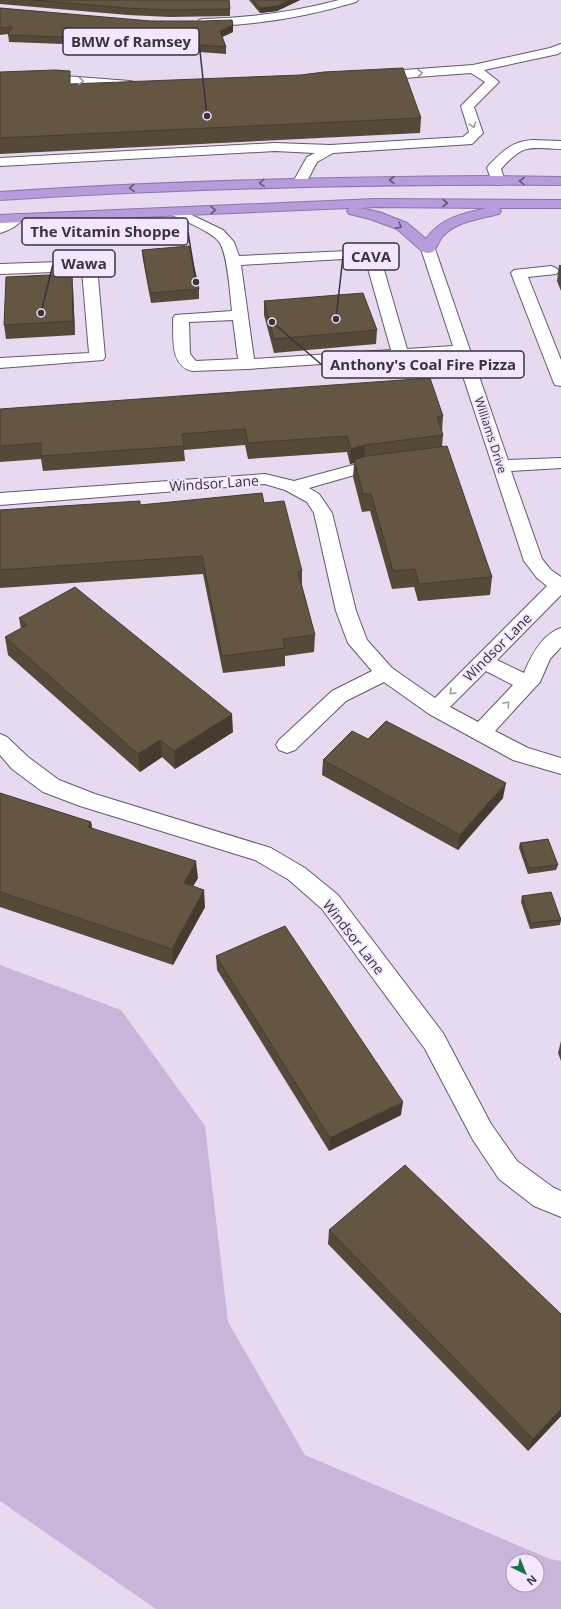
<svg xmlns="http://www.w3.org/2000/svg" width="561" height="1609" viewBox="0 0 561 1609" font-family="'Open Sans',sans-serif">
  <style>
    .green { fill: #c9b5da; fill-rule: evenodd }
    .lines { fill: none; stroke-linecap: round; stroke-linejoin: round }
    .minor-casing { stroke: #64596d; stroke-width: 2 }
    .highway-casing { stroke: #8b77a5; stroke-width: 2 }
    .minor { fill: #fff; fill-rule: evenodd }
    .highway { fill: #b79cdd; fill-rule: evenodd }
    .wall { fill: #554a3a }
    .shaded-wall { fill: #453c2f }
    .building { fill: #635643; stroke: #453c2f }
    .oneway { stroke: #9c999e }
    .oneway2 { stroke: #645875 }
    .labels { text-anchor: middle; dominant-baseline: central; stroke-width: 4; stroke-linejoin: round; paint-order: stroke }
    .far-street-label { font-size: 12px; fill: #38333d; stroke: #f3e6fe }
    .street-label { font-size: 14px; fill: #38333d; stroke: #f3e6fe }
    .leader { fill: none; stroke: #38333d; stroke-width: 1.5 }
    .callout-dot { fill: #38333d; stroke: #f3e6fe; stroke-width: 1.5 }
    .callout { fill: #f3e6fe; stroke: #38333d; stroke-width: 1.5 }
    .callout-label { font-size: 15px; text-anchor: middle; font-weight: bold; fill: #38333d }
  </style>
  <rect width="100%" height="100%" fill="#e6d9f0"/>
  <path class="green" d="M 0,965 L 121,1010 L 205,1126 L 228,1322 L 305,1455 L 550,1559 L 561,1561 L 561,1609 L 156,1609 L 0,1501 ZM 513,1561 L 537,1561 L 537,1585 L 513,1585 Z"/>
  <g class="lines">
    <g class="minor-casing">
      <g id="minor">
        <path d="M 339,0 L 358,0 L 356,2 C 316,14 274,22 232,25 C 222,26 209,28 199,26 L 197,23 L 199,20 L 203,19 C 249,18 294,12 339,0 Z"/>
        <polygon points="561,44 561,52 558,54 484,70 499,82 474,107 483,133 472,144 333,153 317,162 305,185 300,186 295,185 293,182 307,157 315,153 275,151 0,166 0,158 275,143 330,145 463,137 469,132 461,106 485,82 471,73 376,80 372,79 370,76 372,73 376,72 473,65 550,48"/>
        <polygon points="0,73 26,73 130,81 134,82 136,85 134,88 130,89 26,81 0,81"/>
        <path d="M 533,140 L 561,141 L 561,149 C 529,148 524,143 501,169 L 505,181 L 503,184 L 498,185 L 493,184 L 487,168 L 489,165 C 503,151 512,141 533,140 Z"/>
        <path d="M 177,208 L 223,230 L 234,242 L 239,256 L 348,251 C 360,251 374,252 382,263 L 407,349 L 453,346 L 421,249 L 423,246 L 428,245 L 433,246 L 435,249 L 508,460 L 561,458 L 561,468 L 511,471 L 542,559 L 551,570 L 561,577 L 561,595 L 497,660 L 524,673 C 531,656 542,634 561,628 L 561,647 L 550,659 L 540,682 L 495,731 L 528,748 L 561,758 L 561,774 L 513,760 L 429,714 L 384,682 L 346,701 L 295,750 L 287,753 L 279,750 L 276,745 L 279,740 L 332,691 L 372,671 L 348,643 L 336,611 L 314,513 L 307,502 L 285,490 L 265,484 L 0,505 L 0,493 L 265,474 L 294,481 L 364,462 L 384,460 L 390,461 L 393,465 L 390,469 L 365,472 L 309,488 L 319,494 L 332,513 L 356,611 L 367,640 L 392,668 L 435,698 L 547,586 L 537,578 L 524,561 L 456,355 L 247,369 L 192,371 C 169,365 174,337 173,318 L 175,315 L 232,311 C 230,294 228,257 220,243 C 213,232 184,221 172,215 L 170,212 L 172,209 ZM 343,259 L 359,260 L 367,265 L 391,350 L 254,359 L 241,265 ZM 233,320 L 238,359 L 196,361 L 190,354 L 189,322 ZM 486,671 L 513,685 L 478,722 L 450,707 Z"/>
        <path d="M 17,214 L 22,215 L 24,218 C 19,225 8,231 0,233 L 0,223 L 12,215 Z"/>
        <polygon points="89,261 94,263 97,266 105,357 103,360 0,368 0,358 89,353 82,271 0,274 0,264"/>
        <polygon points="551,266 556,268 559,271 556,274 528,277 561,360 561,386 555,385 553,381 511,273 514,270"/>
        <polygon points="0,734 7,737 28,757 59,780 95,794 271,848 305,868 338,895 443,1033 491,1124 517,1161 554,1188 561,1191 561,1217 534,1206 499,1179 473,1140 425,1049 322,909 289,880 255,860 80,806 43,792 12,769 0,755"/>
      </g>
    </g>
    <g class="highway-casing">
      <g id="highway">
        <path d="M 491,176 L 561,177 L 561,185 C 374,184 187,188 0,200 L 0,192 C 164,181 327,177 491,176 Z"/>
        <path d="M 375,199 L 561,200 L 561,208 L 499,208 L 501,211 L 499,214 C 480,219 457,221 443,236 C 439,241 437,247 433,252 L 428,253 L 423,252 L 397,229 L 370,219 L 349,214 L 347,211 L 349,208 L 0,223 L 0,215 ZM 375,207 L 487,208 C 464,213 440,218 426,239 L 407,223 L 379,212 L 360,208 Z"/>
      </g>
    </g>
    <use href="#minor" class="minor"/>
    <use href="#highway" class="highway"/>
  </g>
  <g class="wall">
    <polygon points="0,0 229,0 230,9 230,16 170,17 128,15 0,4"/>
    <polygon points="249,0 300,0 277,11 260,13"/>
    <polygon points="0,8 233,32 222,37 226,47 226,54 118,46 9,42 8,34 0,35"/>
    <polygon points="0,72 71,84 421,118 420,133 0,154"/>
    <polygon points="142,250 199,289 199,299 151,303 143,260"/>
    <polygon points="559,265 561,265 561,291 557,281"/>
    <polygon points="73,288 75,335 6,339 4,325"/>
    <polygon points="264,301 377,330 376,344 274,353 264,315"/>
    <polygon points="0,409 443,416 442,432 443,435 442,447 492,577 490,595 418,601 414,587 392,589 370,511 362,512 353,477 354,463 350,464 347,452 248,459 245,445 184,450 185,461 43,471 41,459 0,462"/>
    <polygon points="264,503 302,571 302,586 315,635 314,652 285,656 285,666 223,673 203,574 0,588 0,510 140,505"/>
    <polygon points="19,618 233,732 175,769 162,757 140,772 8,655 5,637 21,629"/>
    <polygon points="323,760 503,798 458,850 322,775"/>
    <polygon points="0,793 91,822 92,828 198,878 193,886 205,907 173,965 0,907"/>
    <polygon points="520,843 558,865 556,870 528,874 519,848"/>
    <polygon points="522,896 561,920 560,925 530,929 521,902"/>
    <polygon points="216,956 401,1115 329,1151 217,970"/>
    <polygon points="561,1041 561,1061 558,1053"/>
    <polygon points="329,1230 561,1416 528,1451 328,1244"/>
  </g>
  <g class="shaded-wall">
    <polygon points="290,0 300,0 277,11 260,13 260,8"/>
    <polygon points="233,25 233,32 220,38 220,31"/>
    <polygon points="72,274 73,288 75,335 73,321"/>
    <polygon points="365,445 364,461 354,460 354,463 350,464 351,449"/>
    <polygon points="232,714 233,732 175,769 174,751"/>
    <polygon points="160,740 162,757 140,772 138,754"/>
    <polygon points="506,783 503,798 458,850 460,835"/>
    <polygon points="91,822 94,839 88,827"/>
    <polygon points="196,861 198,878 185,900 184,883"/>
    <polygon points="204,890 205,907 173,965 172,949"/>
    <polygon points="403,1102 401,1115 329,1151 330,1138"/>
    <polygon points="561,1409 561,1416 528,1451 533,1439"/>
  </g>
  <g class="building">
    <polygon points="33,0 229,0 230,9 170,10 127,8"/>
    <polygon points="253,0 290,0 277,6 260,8"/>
    <polygon points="0,8 151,21 203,21 232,20 233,25 220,31 226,47 118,39 8,35 12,27 0,28"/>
    <polygon points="403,68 421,118 0,138 0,72 55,70 70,71 70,84 301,75 324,72"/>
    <polygon points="189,246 199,289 150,293 142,250"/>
    <polygon points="72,274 73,321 4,325 6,277"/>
    <polygon points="363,293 377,330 274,339 264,301"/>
    <polygon points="430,378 443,416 437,417 443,435 365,445 351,449 347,436 248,443 245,429 182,434 184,446 41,456 41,443 0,446 0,409"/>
    <polygon points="447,446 492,577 419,584 415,569 393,571 371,494 363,494 354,460 366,456"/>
    <polygon points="262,493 264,503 284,501 302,571 298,572 315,635 283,639 285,648 222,656 202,556 0,570 0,510 140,501 140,505"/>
    <polygon points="75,587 232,714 174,751 160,740 138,754 5,637 27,625 19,618"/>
    <polygon points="386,721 506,783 460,835 323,760 352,731 368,739"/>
    <polygon points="0,793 91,822 88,827 196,861 184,883 204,890 172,949 0,892"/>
    <polygon points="548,839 558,865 529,868 520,843"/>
    <polygon points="551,892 561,920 531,923 522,896"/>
    <polygon points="285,926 403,1102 330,1138 216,956"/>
    <polygon points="405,1165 561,1314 561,1409 533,1439 329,1230"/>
  </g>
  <defs><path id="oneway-chevron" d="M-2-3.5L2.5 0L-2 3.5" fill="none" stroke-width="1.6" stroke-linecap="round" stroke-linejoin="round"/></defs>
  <g class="oneway">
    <use href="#oneway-chevron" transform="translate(420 73) rotate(-4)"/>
    <use href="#oneway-chevron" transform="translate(81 81) rotate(6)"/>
    <use href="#oneway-chevron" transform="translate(473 125) rotate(72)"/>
    <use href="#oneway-chevron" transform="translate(452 692) rotate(135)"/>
    <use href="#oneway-chevron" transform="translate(507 704) rotate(-47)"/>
  </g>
  <g class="oneway2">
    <use href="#oneway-chevron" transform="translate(392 180) rotate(-180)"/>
    <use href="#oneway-chevron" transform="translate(522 181) rotate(-179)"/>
    <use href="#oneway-chevron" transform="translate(262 183) rotate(178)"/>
    <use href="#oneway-chevron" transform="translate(132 188) rotate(177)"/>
    <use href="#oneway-chevron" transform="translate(445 203)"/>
    <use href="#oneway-chevron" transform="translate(213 210) rotate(-3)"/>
    <use href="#oneway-chevron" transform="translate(399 226) rotate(30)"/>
  </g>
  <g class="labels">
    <g class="far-street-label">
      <text transform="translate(491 435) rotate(72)">Williams Drive</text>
    </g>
    <g class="street-label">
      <text transform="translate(214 483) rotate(-4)">Windsor Lane</text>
      <text transform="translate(497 647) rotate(-45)">Windsor Lane</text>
      <text transform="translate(354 937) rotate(52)">Windsor Lane</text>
    </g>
  </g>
  <path class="leader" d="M207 116L199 42M196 282L188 232M336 319L343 256M41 313L53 264M272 322L322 365"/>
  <g class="callout-dot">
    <circle cx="207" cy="116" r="4"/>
    <circle cx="196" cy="282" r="4"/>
    <circle cx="336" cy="319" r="4"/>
    <circle cx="41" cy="313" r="4"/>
    <circle cx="272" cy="322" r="4"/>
  </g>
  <g class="callout">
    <rect x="63" y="28" width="136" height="27" rx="4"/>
    <rect x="22" y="218" width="166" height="27" rx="4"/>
    <rect x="343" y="243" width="56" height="27" rx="4"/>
    <rect x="53" y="250" width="62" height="27" rx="4"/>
    <rect x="322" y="351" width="202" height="27" rx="4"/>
  </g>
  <g class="callout-label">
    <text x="131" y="47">BMW of Ramsey</text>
    <text x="105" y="237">The Vitamin Shoppe</text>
    <text x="371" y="262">CAVA</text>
    <text x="84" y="269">Wawa</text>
    <text x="423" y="370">Anthony's Coal Fire Pizza</text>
  </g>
  <g transform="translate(525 1573) rotate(137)"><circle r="19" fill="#f3e6fe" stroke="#a89eb1"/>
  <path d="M0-3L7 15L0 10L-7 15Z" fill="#16744a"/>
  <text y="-6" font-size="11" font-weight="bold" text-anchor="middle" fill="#38333d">N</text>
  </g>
</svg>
